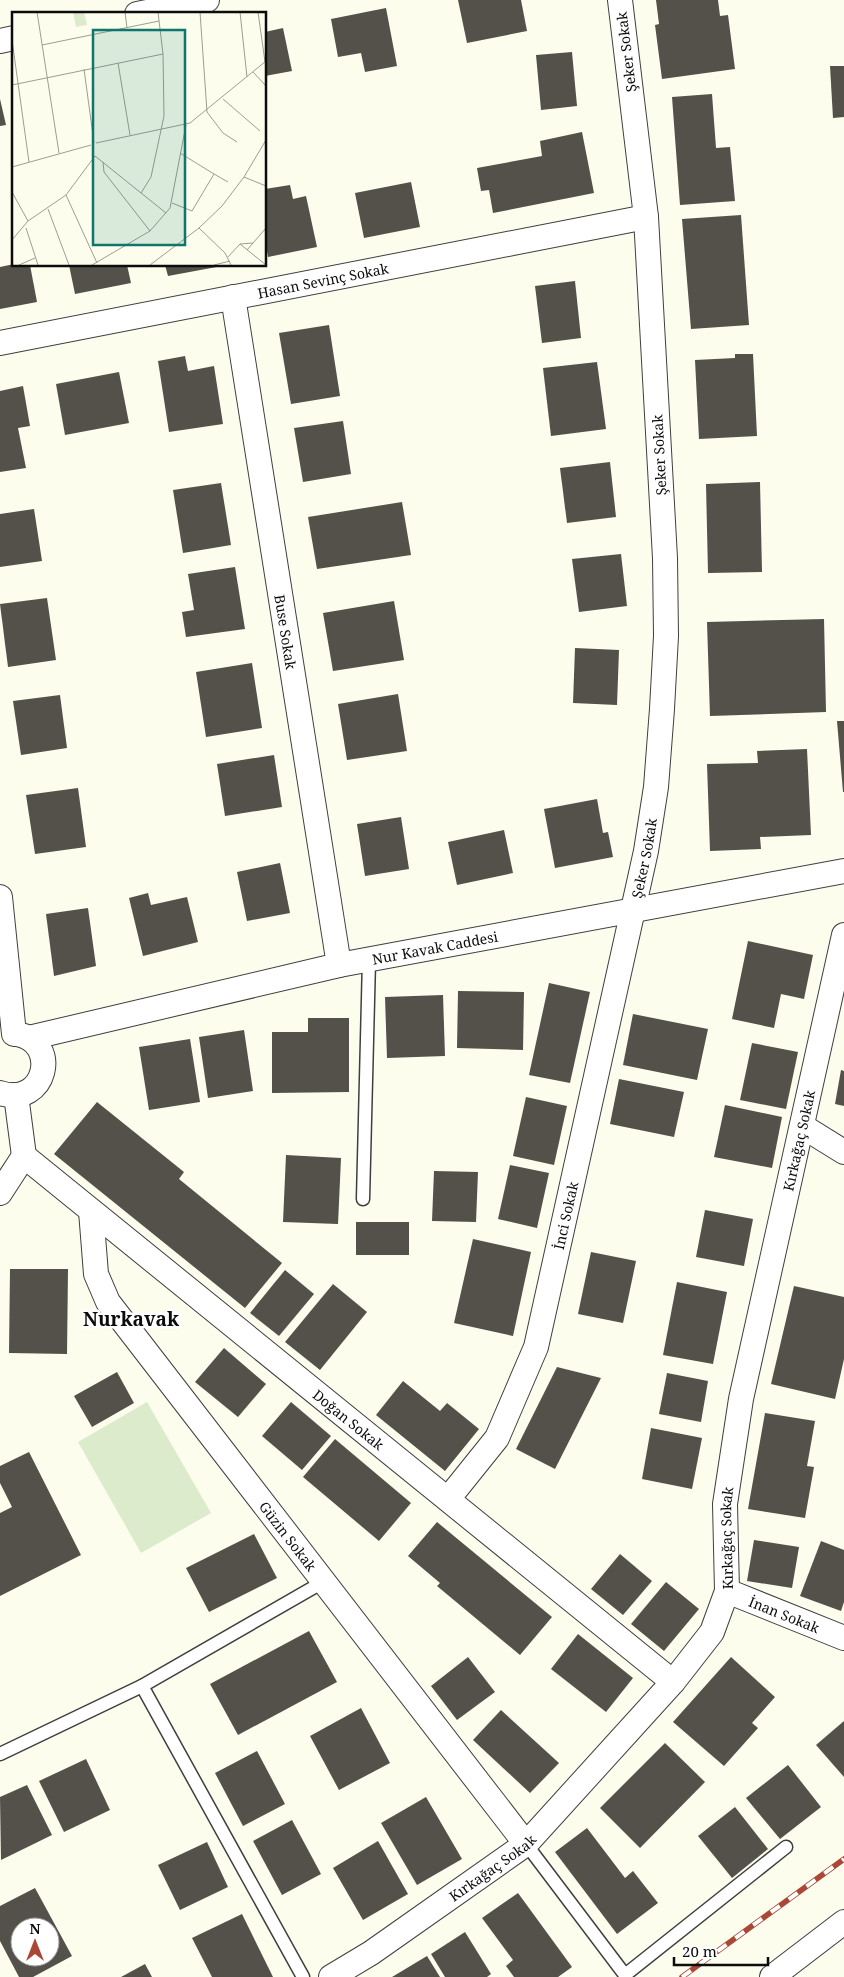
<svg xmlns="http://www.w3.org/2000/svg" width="844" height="1977" viewBox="0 0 844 1977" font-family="'Noto Serif',serif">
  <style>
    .pitch { fill: #dbebcc }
    .building { fill: #54504a; fill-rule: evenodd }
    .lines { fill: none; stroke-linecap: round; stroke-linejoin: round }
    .lane-casing { stroke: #3f3f3f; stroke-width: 15 }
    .street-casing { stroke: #3f3f3f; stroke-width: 26 }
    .lane { stroke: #fff; stroke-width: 12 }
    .street { stroke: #fff; stroke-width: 24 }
    .rail-casing { stroke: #ab4736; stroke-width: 5.5 }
    .rail { stroke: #fff; stroke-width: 4; stroke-dasharray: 11; stroke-linecap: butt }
    .labels { text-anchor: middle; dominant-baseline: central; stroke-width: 5; stroke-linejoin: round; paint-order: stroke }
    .street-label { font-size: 14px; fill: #0c0c0c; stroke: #fff }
    .district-label { font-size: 19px; font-weight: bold; fill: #0c0c0c; stroke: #fff }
    .inset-road { fill: none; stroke: #9d9d94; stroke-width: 1 }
    .view { fill: #0f766e; fill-opacity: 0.15; stroke: #0f766e; stroke-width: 2.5 }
    .inset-edge { fill: none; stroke: #0c0c0c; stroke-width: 2.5 }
  </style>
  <rect width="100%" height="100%" fill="#fdfdee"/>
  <polygon class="pitch" points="147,1402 211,1513 141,1553 78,1442"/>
  <g class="building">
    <polygon points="458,0 521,0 527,31 467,43"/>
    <polygon points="656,0 718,0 720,16 728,15 735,69 662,79 655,25 659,24"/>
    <polygon points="386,8 397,66 365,72 361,53 338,57 331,19"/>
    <polygon points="283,28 292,71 265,76 265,32"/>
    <polygon points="572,52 577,106 541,110 536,55"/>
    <polygon points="830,66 844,66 844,117 833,118"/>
    <polygon points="712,94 716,148 730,147 735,201 680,205 672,97"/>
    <polygon points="0,99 6,125 0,126"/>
    <polygon points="582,132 594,193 493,213 489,190 481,191 477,168 542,156 540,141"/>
    <polygon points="411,182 420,227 364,238 355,193"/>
    <polygon points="290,185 293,199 306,196 317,247 268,257 265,239 265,189"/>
    <polygon points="741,215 749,325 691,329 682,219"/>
    <polygon points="14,264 30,265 37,302 0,309 0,267"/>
    <polygon points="69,265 127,265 131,283 75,294"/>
    <polygon points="165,265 222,265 222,266 168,276"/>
    <polygon points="575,281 581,338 542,343 535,286"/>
    <polygon points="329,325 340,396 291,404 279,333"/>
    <polygon points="735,354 753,354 757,436 699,439 695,360 735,358"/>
    <polygon points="185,356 188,371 214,366 223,424 169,432 158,361"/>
    <polygon points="597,362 606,429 551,436 543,368"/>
    <polygon points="119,372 129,423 65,435 56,384"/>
    <polygon points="23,386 30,426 18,428 26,468 0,472 0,391"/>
    <polygon points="343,421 351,474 303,482 294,428"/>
    <polygon points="610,462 616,517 567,523 560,468"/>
    <polygon points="760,482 762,572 708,573 706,484"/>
    <polygon points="221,483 231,545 183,553 173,490"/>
    <polygon points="402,502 411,555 317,569 308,517"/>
    <polygon points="34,509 42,561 0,567 0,514"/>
    <polygon points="621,554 627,606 579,612 572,559"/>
    <polygon points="235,567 245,629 186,637 182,612 194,610 188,574"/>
    <polygon points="47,598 56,660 8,667 0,604"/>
    <polygon points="394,601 404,660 333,671 323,613"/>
    <polygon points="824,619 826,712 710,716 707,622"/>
    <polygon points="575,648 619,650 617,705 573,703"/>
    <polygon points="252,663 262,728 206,737 196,672"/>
    <polygon points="398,694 407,751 347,760 338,704"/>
    <polygon points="60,695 67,748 21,755 13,701"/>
    <polygon points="837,721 844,721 844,792 843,792"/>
    <polygon points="807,749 811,835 760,837 761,849 710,851 707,764 758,763 757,751"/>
    <polygon points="274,755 282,807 225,816 217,764"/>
    <polygon points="78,788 86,847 35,854 26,795"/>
    <polygon points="597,799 603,833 608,832 613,857 555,868 544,809"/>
    <polygon points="401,817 409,869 365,876 357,824"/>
    <polygon points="504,830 513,873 457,885 448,842"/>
    <polygon points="280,863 290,913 247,921 237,872"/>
    <polygon points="148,893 151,905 187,897 198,942 143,956 129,898"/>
    <polygon points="88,908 96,966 54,976 46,914"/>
    <polygon points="748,941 813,955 804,999 781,994 774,1028 732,1019"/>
    <polygon points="549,983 590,992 570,1083 529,1075"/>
    <polygon points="458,991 524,992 523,1050 457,1048"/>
    <polygon points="443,995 445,1056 387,1058 385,997"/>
    <polygon points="633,1014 708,1029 697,1080 623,1065"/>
    <polygon points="308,1018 349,1018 349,1092 272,1093 272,1032 308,1032"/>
    <polygon points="244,1030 253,1091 208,1098 199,1037"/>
    <polygon points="190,1039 200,1102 149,1110 139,1047"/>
    <polygon points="752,1043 798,1052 786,1109 740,1100"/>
    <polygon points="841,1070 844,1071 844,1106 835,1104"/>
    <polygon points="619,1079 684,1092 674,1137 610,1124"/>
    <polygon points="526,1097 567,1106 554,1165 513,1156"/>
    <polygon points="97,1102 184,1172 179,1179 282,1263 245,1308 54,1154"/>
    <polygon points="725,1105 782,1117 772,1168 714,1157"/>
    <polygon points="286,1155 341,1158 338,1224 283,1222"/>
    <polygon points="510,1165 549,1173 537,1228 498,1219"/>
    <polygon points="434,1171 478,1172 476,1222 432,1221"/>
    <polygon points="705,1210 753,1219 744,1266 696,1257"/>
    <rect x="356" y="1222" width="53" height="33"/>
    <polygon points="473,1239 531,1252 513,1336 454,1323"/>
    <polygon points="591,1252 636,1261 623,1323 578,1314"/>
    <polygon points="10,1269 68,1269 67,1354 9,1353"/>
    <polygon points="285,1270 314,1294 279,1336 250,1313"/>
    <polygon points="677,1282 727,1292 713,1364 663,1355"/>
    <polygon points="333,1284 367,1312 320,1370 285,1342"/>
    <polygon points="794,1286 844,1297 844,1359 835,1399 771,1384"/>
    <polygon points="224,1348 266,1384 238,1417 195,1382"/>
    <polygon points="557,1367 601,1378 555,1469 516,1449"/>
    <polygon points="117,1372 134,1403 92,1427 74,1396"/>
    <polygon points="667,1373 708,1381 701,1422 659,1414"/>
    <polygon points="403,1381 440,1411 447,1403 479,1429 445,1471 376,1415"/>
    <polygon points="291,1402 331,1436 302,1470 262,1436"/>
    <polygon points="765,1413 815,1421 807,1466 814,1467 805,1518 748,1509"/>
    <polygon points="651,1428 702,1438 692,1489 642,1479"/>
    <polygon points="335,1439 411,1503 379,1541 303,1477"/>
    <polygon points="29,1452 81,1555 0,1596 0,1513 12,1507 0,1483 0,1466"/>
    <polygon points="437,1522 552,1617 520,1655 437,1586 440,1583 408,1556"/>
    <polygon points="254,1534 277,1578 209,1612 186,1568"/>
    <polygon points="754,1540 799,1547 792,1588 747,1581"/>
    <polygon points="821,1541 844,1550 844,1602 841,1611 800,1596"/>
    <polygon points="620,1554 652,1581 623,1615 591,1589"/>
    <polygon points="666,1582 699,1609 664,1651 631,1624"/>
    <polygon points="309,1631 337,1682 238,1735 210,1684"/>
    <polygon points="578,1634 633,1678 606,1712 551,1669"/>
    <polygon points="468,1657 495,1692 457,1720 431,1686"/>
    <polygon points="731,1657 775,1697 752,1723 758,1728 724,1766 673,1722"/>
    <polygon points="361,1708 390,1763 339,1790 310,1736"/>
    <polygon points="501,1710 559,1763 530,1793 473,1740"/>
    <polygon points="844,1721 844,1777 816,1745"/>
    <polygon points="665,1743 705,1782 640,1848 600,1808"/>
    <polygon points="257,1751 285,1804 243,1826 215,1773"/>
    <polygon points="86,1759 110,1810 64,1832 39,1781"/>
    <polygon points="788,1765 821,1807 780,1839 746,1798"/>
    <polygon points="27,1785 52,1835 1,1860 0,1797"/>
    <polygon points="426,1797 462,1859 417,1885 381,1823"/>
    <polygon points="735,1807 768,1849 732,1878 698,1836"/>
    <polygon points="292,1820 321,1874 282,1895 253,1841"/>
    <polygon points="587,1828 625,1878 633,1871 658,1903 617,1934 555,1852"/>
    <polygon points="378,1841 408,1894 363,1920 333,1868"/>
    <polygon points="207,1842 228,1887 180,1910 158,1865"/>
    <path d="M 35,1888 L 72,1956 L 33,1977 L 19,1977 L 0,1941 L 0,1906 ZM 20,1927 L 50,1927 L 50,1957 L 20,1957 Z"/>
    <polygon points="518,1893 572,1967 558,1977 514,1977 506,1966 513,1960 482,1918"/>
    <polygon points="242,1914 273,1977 212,1977 192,1938"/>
    <polygon points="465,1932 491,1974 487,1977 445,1977 431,1954"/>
    <polygon points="427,1956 440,1977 392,1977"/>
    <polygon points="145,1964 152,1977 121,1977"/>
  </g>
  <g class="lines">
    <g class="lane-casing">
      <g id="lane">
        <polyline points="363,1199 369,960"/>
        <polyline points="142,1686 303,1977"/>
        <polyline points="0,1754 142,1686 323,1582"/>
        <polyline points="526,1844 625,1975 786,1847"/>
      </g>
    </g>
    <g class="street-casing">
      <g id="street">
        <polyline points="137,14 207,0"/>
        <polyline points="0,41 14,38"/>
        <path id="s1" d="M 233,297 L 339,965"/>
        <path id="s2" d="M 0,343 L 646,217"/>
        <polyline points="0,897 14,1034"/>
        <path id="s3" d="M 29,1038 L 339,965 L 844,871"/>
        <path d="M 0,1093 C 46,1108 61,1042 17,1034"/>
        <polyline points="16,1095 24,1156"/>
        <polyline points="802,1126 844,1152"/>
        <path id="s4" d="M 24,1156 L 673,1682"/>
        <polyline points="0,1193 24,1156"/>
        <path id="s5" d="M 91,1211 L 96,1274 L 108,1302 L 526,1844"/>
        <path id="s6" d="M 448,1499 L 497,1438 L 536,1347 L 646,851 L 656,787 L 662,709 L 666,636 L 665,558 L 646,217 L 620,0"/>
        <path id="s7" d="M 727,1591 L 844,1638"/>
        <path id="s8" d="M 331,1977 L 371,1953 L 526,1844 L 673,1682 L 712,1632 L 727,1591 L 725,1504 L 741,1399 L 844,935"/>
        <polyline points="772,1977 844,1922"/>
      </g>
    </g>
    <use href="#lane" class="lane"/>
    <use href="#street" class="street"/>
    <g class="rail-casing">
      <polyline id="rail" points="682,1977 844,1859"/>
    </g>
    <use href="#rail" class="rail"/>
  </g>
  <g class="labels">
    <g class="street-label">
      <text transform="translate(626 52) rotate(-97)">Şeker Sokak</text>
      <text stroke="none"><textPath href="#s2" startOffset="329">Hasan Sevinç Sokak</textPath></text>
      <text transform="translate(659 455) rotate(-93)">Şeker Sokak</text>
      <text stroke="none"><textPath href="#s1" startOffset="339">Buse Sokak</textPath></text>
      <text stroke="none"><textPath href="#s6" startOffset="678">Şeker Sokak</textPath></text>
      <text stroke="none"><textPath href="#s3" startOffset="416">Nur Kavak Caddesi</textPath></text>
      <text stroke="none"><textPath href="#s8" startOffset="1020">Kırkağaç Sokak</textPath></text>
      <text stroke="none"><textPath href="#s6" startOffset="312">İnci Sokak</textPath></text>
      <text stroke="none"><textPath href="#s4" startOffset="418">Doğan Sokak</textPath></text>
      <text stroke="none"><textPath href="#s5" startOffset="389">Güzin Sokak</textPath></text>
      <text stroke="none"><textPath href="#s8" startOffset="615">Kırkağaç Sokak</textPath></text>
      <text stroke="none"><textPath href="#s7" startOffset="62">İnan Sokak</textPath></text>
      <text stroke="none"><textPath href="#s8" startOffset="195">Kırkağaç Sokak</textPath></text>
    </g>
    <g class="district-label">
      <text x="131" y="1319">Nurkavak</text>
    </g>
  </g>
  <g transform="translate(12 12)">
    <rect width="254" height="254" fill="#fdfdee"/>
    <path d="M 61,0 L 72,0 L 75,13 L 64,15 Z" fill="#dbebcc"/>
    <path class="inset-road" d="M 25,0 L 47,141M 113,0 L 115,16M 188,0 L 195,100 L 211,121 L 225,130M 228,0 L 235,65M 246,0 L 253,50M 0,28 L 17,150M 30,33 L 147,9M 106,51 L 118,123M 72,57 L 82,131M 241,60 L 254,74M 0,73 L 151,42M 211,87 L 248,119M 84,131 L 178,111 L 254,49M 83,144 L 154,201M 91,150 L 92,160 L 138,219M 0,155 L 79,133M 202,162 L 216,170M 232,165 L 254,174M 0,180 L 16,209M 129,181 L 139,165 L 152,104 L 151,42 L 146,0M 54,183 L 85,251M 160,191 L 180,199 L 202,162 L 168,141M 36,197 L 57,253M 14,216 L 26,253M 187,216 L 213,241 L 219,253M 0,228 L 16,209 L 54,183 L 83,144M 228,232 L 254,253M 235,238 L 254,216M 216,245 L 228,232 L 241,231M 7,253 L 23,246M 80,253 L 138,219 L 158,196 L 174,113M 138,253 L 187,216 L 210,194 L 232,165 L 254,128M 202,253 L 218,249"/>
    <path class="view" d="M 81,18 L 173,18 L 173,233 L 81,233 Z"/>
    <rect width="254" height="254" class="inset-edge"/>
  </g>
  <g transform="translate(35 1942)"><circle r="24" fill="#ffffff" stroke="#9e9e9e"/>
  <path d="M0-4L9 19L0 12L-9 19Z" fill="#ab4736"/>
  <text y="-8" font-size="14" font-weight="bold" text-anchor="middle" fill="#0c0c0c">N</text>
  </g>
  <path d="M674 1957v8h94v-8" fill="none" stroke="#0c0c0c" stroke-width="2.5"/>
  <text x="682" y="1957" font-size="15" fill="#0c0c0c" stroke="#ffffff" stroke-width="4" paint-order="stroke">20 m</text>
</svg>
